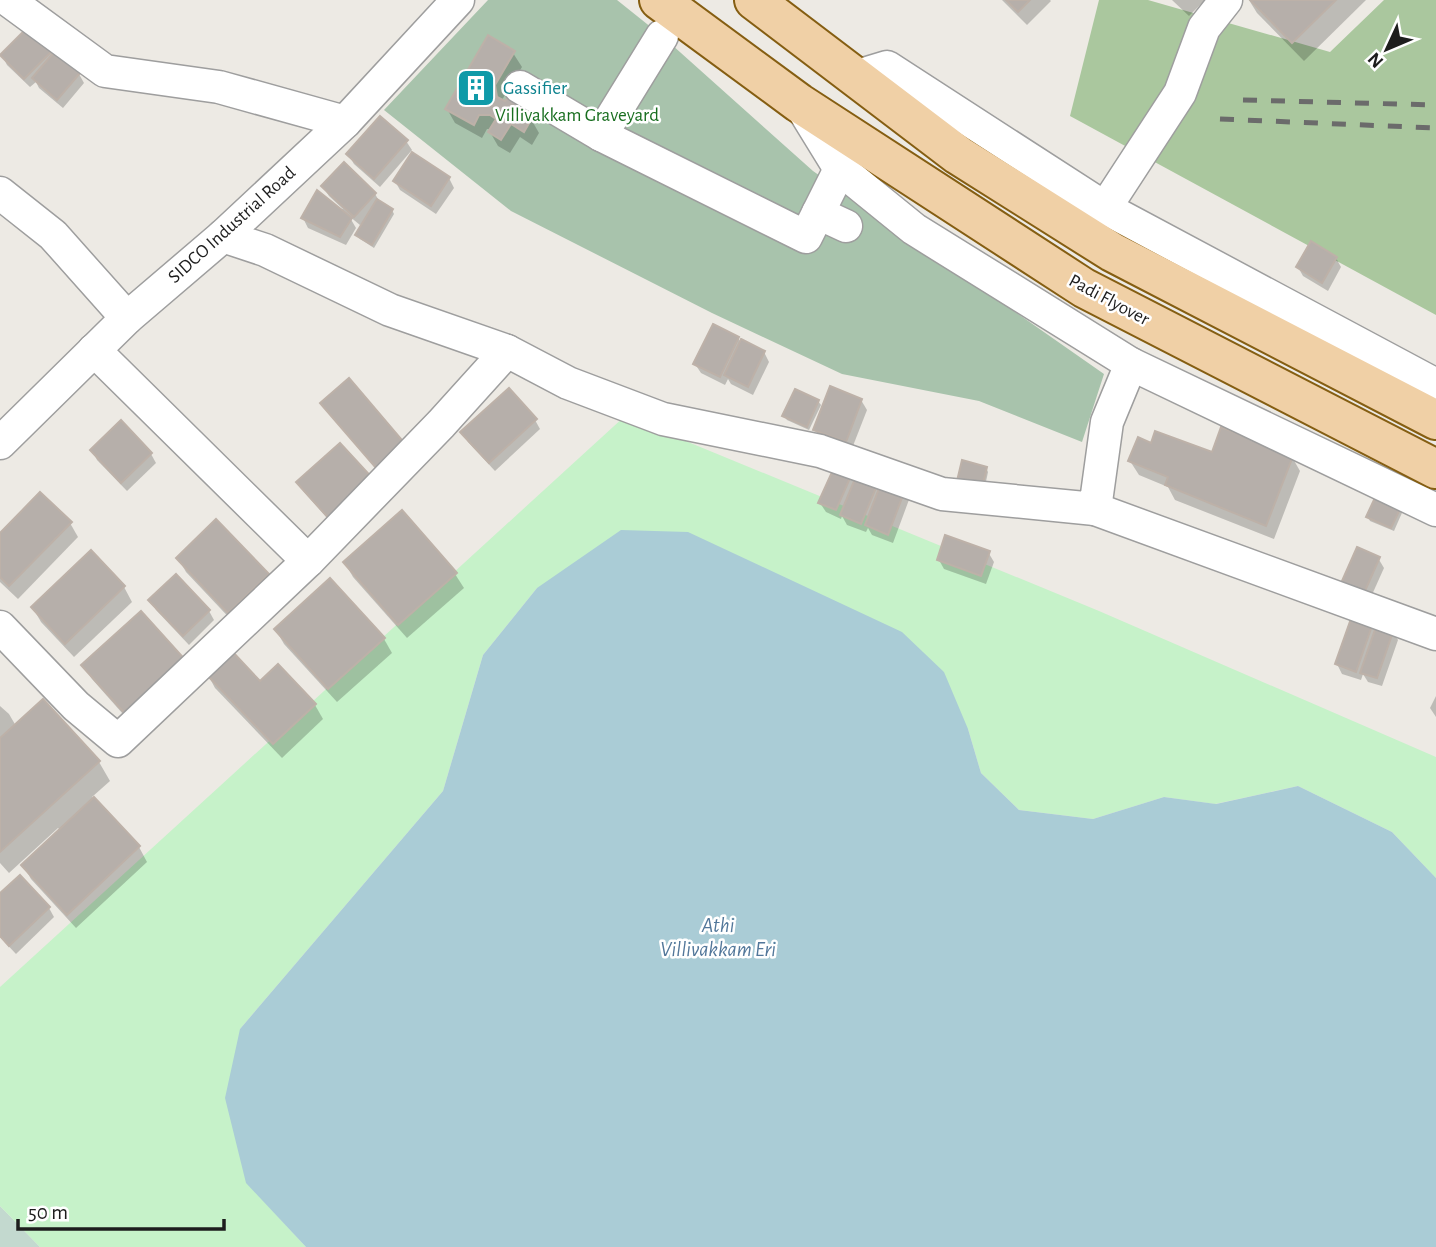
<svg xmlns="http://www.w3.org/2000/svg" width="1436" height="1247" viewBox="0 0 1436 1247" font-family="'Alegreya Sans',sans-serif">
  <style>
    .forest { fill: #aac79e }
    .wetland { fill: #c3d9cf }
    .cemetery { fill: #a8c3ac }
    .park { fill: #c6f2c9 }
    .water { fill: #aaccd6 }
    .shadow { fill: #0003 }
    .building { fill: #b6afaa; stroke: #bdb1a8; stroke-width: 2 }
    .lines { fill: none; stroke-linecap: round; stroke-linejoin: round }
    .minor-casing { stroke: #9e9e9e; stroke-width: 35 }
    .major-casing { stroke: #855e12; stroke-width: 42 }
    .minor { stroke: #fff; stroke-width: 32 }
    .major { stroke: #f0d0a6; stroke-width: 38 }
    .rail { stroke: #6b6b6b; stroke-width: 5; stroke-dasharray: 14 14; stroke-linecap: butt }
    .labels { text-anchor: middle; dominant-baseline: central; stroke-width: 5; stroke-linejoin: round; paint-order: stroke }
    .culture-label { font-size: 19px; fill: #0d838f; stroke: #fff; text-anchor: start }
    .park-label { font-size: 19px; fill: #186e1f; stroke: #fff }
    .street-label { font-size: 19px; fill: #1d1d1d; stroke: #fff }
    .water-label { font-size: 21px; font-style: italic; fill: #52779a; stroke: #fff }
  </style>
  <rect width="100%" height="100%" fill="#edeae4"/>
  <polygon class="forest" points="1099,0 1148,0 1330,52 1384,0 1436,0 1436,315 1070,116"/>
  <polygon class="wetland" points="0,1206 40,1247 0,1247"/>
  <polygon class="cemetery" points="488,0 617,0 662,36 813,171 1104,374 1082,442 979,401 842,374 712,313 511,211 384,110"/>
  <polygon class="park" points="625,416 1099,611 1436,757 1436,878 1392,832 1298,786 1215,804 1164,797 1093,819 1019,810 981,773 968,729 537,588 483,655 443,791 240,1029 246,1182 306,1247 40,1247 0,1206 0,987"/>
  <polygon class="water" points="621,530 688,532 902,632 944,672 968,729 981,773 1019,810 1093,819 1164,797 1216,804 1298,786 1392,832 1436,878 1436,1247 306,1247 246,1183 225,1098 240,1029 443,791 483,655 537,588"/>
  <g class="shadow">
    <polygon points="1002,0 1050,0 1051,1 1027,25"/>
    <polygon points="1172,0 1205,0 1189,16"/>
    <polygon points="1249,0 1366,0 1304,61 1257,13"/>
    <polygon points="51,51 54,56 79,74 84,83 63,108 39,88 36,82 30,87 7,65 2,55"/>
    <polygon points="513,53 522,67 502,100 506,104 525,101 533,116 531,119 539,133 532,145 520,137 510,153 498,146 490,132 492,129 487,129 482,138 455,123 447,109"/>
    <polygon points="406,141 412,150 380,187 354,164 348,154"/>
    <polygon points="449,178 454,188 436,214 400,190 395,181"/>
    <polygon points="323,187 375,194 381,204 392,210 394,214 374,248 360,239 357,235 365,220 360,225 349,216 356,228 346,245 308,228 303,218 343,209 329,196"/>
    <polygon points="1336,258 1341,267 1328,291 1303,276 1298,267"/>
    <polygon points="738,338 741,343 764,352 769,362 753,395 731,384 728,379 725,385 701,373 695,364"/>
    <polygon points="349,381 383,477 322,403"/>
    <polygon points="861,400 867,410 851,451 821,439 815,430"/>
    <polygon points="818,401 821,405 809,430 787,420 784,416"/>
    <polygon points="535,420 540,429 495,471 468,442 463,433"/>
    <polygon points="1152,445 1213,454 1292,457 1300,471 1274,539 1175,500 1168,487 1139,475 1130,461"/>
    <polygon points="92,450 151,454 156,463 127,491 97,460"/>
    <polygon points="838,463 910,497 893,543 872,535 868,528 866,532 847,525 842,516 841,519 826,512 820,503"/>
    <polygon points="986,468 988,472 984,491 961,485"/>
    <polygon points="298,483 374,483 338,530 304,492"/>
    <polygon points="1405,506 1394,531 1370,521 1368,517"/>
    <polygon points="70,523 78,537 18,599 0,582 0,536"/>
    <polygon points="988,552 994,562 986,584 944,569 939,560"/>
    <polygon points="91,553 124,587 132,602 74,657 41,622 33,608"/>
    <polygon points="178,558 267,575 276,590 237,626 186,572"/>
    <polygon points="1378,558 1384,568 1366,608 1346,599"/>
    <polygon points="345,563 455,574 464,588 407,638 353,577"/>
    <polygon points="150,600 209,611 214,620 189,645 156,610"/>
    <polygon points="141,613 138,731 92,679 83,665"/>
    <polygon points="1354,615 1392,631 1398,640 1382,686 1368,682 1363,674 1361,680 1342,674 1337,664"/>
    <polygon points="276,630 384,639 392,653 337,702 284,644"/>
    <polygon points="207,673 260,683 315,705 323,719 282,758 215,688"/>
    <polygon points="1436,696 1436,717 1430,708"/>
    <polygon points="0,706 9,714 16,726 99,762 110,781 92,797 139,847 147,862 76,928 31,879 23,865 61,830 58,828 9,873 0,863"/>
    <polygon points="0,895 49,908 54,917 16,954 0,937"/>
  </g>
  <g class="building">
    <polygon points="1006,0 1030,0 1018,12"/>
    <polygon points="1250,0 1336,0 1292,43"/>
    <polygon points="29,26 53,50 24,79 0,55"/>
    <polygon points="488,35 515,51 495,85 497,97 505,101 512,92 526,100 520,110 532,118 524,132 511,124 501,140 488,132 496,119 490,115 479,115 474,125 445,109"/>
    <polygon points="55,51 80,73 57,100 32,78"/>
    <polygon points="380,116 408,140 374,179 346,154"/>
    <polygon points="412,152 450,177 431,206 393,181"/>
    <polygon points="344,162 376,193 354,217 321,186"/>
    <polygon points="317,190 352,218 340,237 301,218"/>
    <polygon points="377,199 393,209 372,245 355,235"/>
    <polygon points="1311,241 1337,257 1322,283 1296,267"/>
    <polygon points="713,324 739,337 720,377 693,364"/>
    <polygon points="741,339 765,351 748,387 724,375"/>
    <polygon points="349,378 406,445 377,469 320,403"/>
    <polygon points="830,386 862,399 846,442 813,430"/>
    <polygon points="509,388 537,419 489,463 460,432"/>
    <polygon points="795,389 819,400 807,427 782,416"/>
    <polygon points="121,420 152,453 121,483 90,450"/>
    <polygon points="1221,427 1293,456 1266,526 1165,485 1168,477 1128,461 1138,437 1151,443 1155,431 1212,452"/>
    <polygon points="340,443 376,482 332,522 296,482"/>
    <polygon points="962,460 987,467 982,488 957,481"/>
    <polygon points="837,461 854,469 836,510 818,503"/>
    <polygon points="859,469 880,478 861,524 840,515"/>
    <polygon points="883,478 906,487 888,535 865,525"/>
    <polygon points="1379,489 1404,501 1391,528 1366,517"/>
    <polygon points="40,492 72,522 9,586 0,577 0,533"/>
    <polygon points="402,510 457,573 398,625 343,562"/>
    <polygon points="216,519 269,574 228,613 176,558"/>
    <polygon points="945,535 990,551 981,576 937,560"/>
    <polygon points="1357,547 1380,557 1361,600 1338,590"/>
    <polygon points="91,550 125,586 65,644 31,607"/>
    <polygon points="176,574 210,610 183,636 148,600"/>
    <polygon points="330,578 385,638 328,689 274,629"/>
    <polygon points="141,611 188,663 129,718 81,665"/>
    <polygon points="1353,613 1374,620 1356,672 1335,664"/>
    <polygon points="1377,624 1394,629 1377,678 1360,673"/>
    <polygon points="230,649 260,681 278,664 316,704 273,744 205,673"/>
    <polygon points="43,699 100,761 0,852 0,738"/>
    <polygon points="94,797 140,846 67,915 21,865"/>
    <polygon points="20,875 50,907 9,946 0,936 0,893"/>
  </g>
  <g class="lines">
    <g class="minor-casing">
      <g id="minor">
        <polyline points="8,0 105,71 219,87 345,122"/>
        <polyline points="854,77 887,67 1105,208 1436,385"/>
        <polyline points="520,87 601,135 662,36"/>
        <polyline points="800,104 840,169 914,229 1131,364 1436,510"/>
        <polyline points="601,135 806,237 840,169"/>
        <polyline points="0,193 53,235 127,318"/>
        <polyline points="1105,208 1180,93 1204,28 1226,0"/>
        <polyline points="818,213 846,226"/>
        <polyline points="223,236 265,250 390,310 507,351 568,383 663,419 820,451 942,494 1095,509 1107,422 1131,364"/>
        <polyline points="94,350 308,561"/>
        <polyline points="0,443 127,318 223,236 345,122 458,0"/>
        <polyline points="1095,509 1436,634"/>
        <polyline points="0,627 76,706 118,741 308,561 441,424 507,351"/>
      </g>
    </g>
    <g class="major-casing">
      <g id="major">
        <polyline points="659,0 799,103 1084,288 1436,469"/>
        <polyline points="754,0 958,155 1112,252 1436,420"/>
      </g>
    </g>
    <use href="#minor" class="minor"/>
    <use href="#major" class="major"/>
    <g class="rail">
      <polyline points="1243,100 1436,105"/>
      <polyline points="1220,119 1436,128"/>
    </g>
  </g>
  <defs>
    <g id="building-square" transform="scale(2.0125)"><rect x="-9" y="-9" width="18" height="18" rx="4" fill="#0f9aa8" stroke="#fff"/><path d="M-4-6H4V6H1V3H-1V6H-4ZM-2.5-4.3h1.7v1.8h-1.7ZM.8-4.3h1.7v1.8H.8ZM-2.5-1h1.7V.8h-1.7ZM.8-1h1.7V.8H.8Z" fill="#fff"/></g>
  </defs>
  <g fill-rule="evenodd">
    <use href="#building-square" x="476" y="88"/>
  </g>
  <g class="labels">
    <g class="culture-label">
      <text x="503" y="88">Gassifier</text>
    </g>
    <g class="park-label">
      <text x="577" y="115">Villivakkam Graveyard</text>
    </g>
    <g class="street-label">
      <text transform="translate(232 225) rotate(-42)">SIDCO Industrial Road</text>
      <text transform="translate(1109 300) rotate(28)">Padi Flyover</text>
    </g>
    <g class="water-label">
      <text x="718" y="925">Athi<tspan x="718" dy="24">Villivakkam Eri</tspan></text>
    </g>
  </g>
  <g transform="translate(1387 49) rotate(226)" stroke="#ffffff" stroke-width="5" paint-order="stroke">
  <path d="M0-5L12 26L0 18L-12 26Z" fill="#1d1d1d"/>
  <text y="-10" font-size="19" font-weight="bold" text-anchor="middle" fill="#1d1d1d">N</text>
  </g>
  <path d="M18 1219v10h206v-10" fill="none" stroke="#1d1d1d" stroke-width="3.5"/>
  <text x="28" y="1219" font-size="21" fill="#1d1d1d" stroke="#ffffff" stroke-width="5" paint-order="stroke">50 m</text>
</svg>
